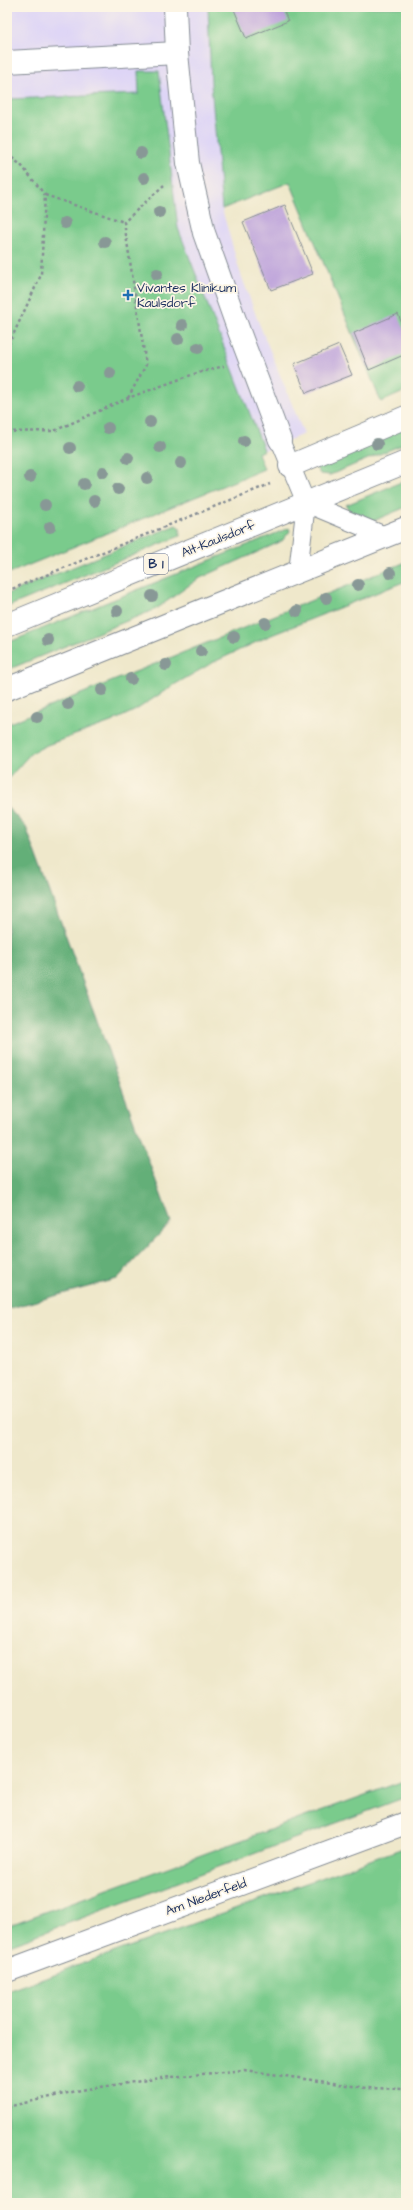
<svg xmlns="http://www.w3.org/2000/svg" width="413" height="2210" viewBox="0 0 413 2210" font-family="'Architects Daughter',sans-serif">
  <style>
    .built { fill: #ded5f6 }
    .green { fill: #7acb8c; stroke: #4a7d75 }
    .forest { fill: #63af78; stroke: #3f6f6b }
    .building { fill: #b89cda }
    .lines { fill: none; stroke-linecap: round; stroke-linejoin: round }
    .service-casing { stroke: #858c94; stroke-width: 20 }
    .minor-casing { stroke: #858c94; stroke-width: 24 }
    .tertiary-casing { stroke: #858c94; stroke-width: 24 }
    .primary-casing { stroke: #858c94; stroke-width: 24 }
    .path { stroke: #858c94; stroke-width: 2.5; stroke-dasharray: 3 3; stroke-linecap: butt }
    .service { stroke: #fff; stroke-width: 18 }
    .minor { stroke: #fff; stroke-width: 22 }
    .tertiary { stroke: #fff; stroke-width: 22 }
    .primary { stroke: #fff; stroke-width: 22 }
    .tree { fill: #889896 }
    .poi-dot { fill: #1f6fb2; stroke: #fcf5e5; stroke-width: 1.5 }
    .labels { text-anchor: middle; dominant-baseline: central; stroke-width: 3.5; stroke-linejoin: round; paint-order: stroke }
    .shield { fill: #fcf5e5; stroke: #5e6a86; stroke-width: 1 }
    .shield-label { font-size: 12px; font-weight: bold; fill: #1b2f5e }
    .poi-label { font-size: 13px; fill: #1b2f5e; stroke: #fcf5e5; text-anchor: start }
    .street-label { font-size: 13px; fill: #1b2f5e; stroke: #fcf5e5 }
  </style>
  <rect width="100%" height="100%" fill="#fcf5e5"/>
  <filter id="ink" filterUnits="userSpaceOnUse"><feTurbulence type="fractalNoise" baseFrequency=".025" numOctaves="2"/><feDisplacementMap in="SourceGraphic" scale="8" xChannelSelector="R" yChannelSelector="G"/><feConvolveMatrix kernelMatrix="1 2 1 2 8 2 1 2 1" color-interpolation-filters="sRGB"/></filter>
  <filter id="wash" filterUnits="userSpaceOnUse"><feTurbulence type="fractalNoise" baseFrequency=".012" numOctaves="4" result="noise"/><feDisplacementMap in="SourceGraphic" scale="16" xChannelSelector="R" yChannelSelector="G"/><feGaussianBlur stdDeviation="0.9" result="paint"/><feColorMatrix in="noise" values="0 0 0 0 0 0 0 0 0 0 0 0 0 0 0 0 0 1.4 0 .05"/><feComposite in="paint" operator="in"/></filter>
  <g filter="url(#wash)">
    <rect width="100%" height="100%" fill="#efe8cb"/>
    <polygon class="built" points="7,7 208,7 211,84 222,209 239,269 258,321 304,434 7,556"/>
    <g class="green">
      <polygon points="208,7 406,7 406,391 381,402 290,182 222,209 211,84"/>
      <polygon points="138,71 159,71 178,228 264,450 258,453 264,469 7,574 7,99 139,94"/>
      <polygon points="406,422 406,443 330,475 320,474 316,467"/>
      <polygon points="406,480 406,507 371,522 349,511 346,505"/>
      <polygon points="176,525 180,528 180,536 7,607 7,594"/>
      <polygon points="289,528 290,531 282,541 198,579 156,609 7,670 7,643"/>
      <polygon points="406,562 406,581 269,636 212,663 172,686 136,710 111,722 47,745 31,753 7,780 7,724"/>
      <polygon points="406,1780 406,1797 7,1946 7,1926"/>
      <polygon points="406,1847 406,2203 7,2203 7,1991"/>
    </g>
    <polygon class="forest" points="7,807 26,827 171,1222 117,1279 7,1309"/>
    <g id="blocks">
      <g class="building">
        <polygon points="233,7 282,7 288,21 246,38"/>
        <polygon points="285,205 313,274 271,290 243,222"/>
        <polygon points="398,314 406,333 406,354 369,370 354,333"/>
        <polygon points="339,345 352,375 306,393 294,364"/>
      </g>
    </g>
  </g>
  <g filter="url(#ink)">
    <use href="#blocks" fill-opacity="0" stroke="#858c94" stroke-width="1"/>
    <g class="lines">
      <g class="service-casing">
        <g id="service">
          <polyline points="280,440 306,503 298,572"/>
          <polyline points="306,503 385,536"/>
        </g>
      </g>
      <g class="minor-casing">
        <g id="minor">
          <polyline points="175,7 177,53 188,163 204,233 240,334 280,440"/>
          <polyline points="7,62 177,53"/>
          <polyline points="290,466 406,417"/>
        </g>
      </g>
      <g class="tertiary-casing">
        <polyline id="tertiary" points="7,1971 406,1823"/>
      </g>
      <g class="primary-casing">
        <g id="primary">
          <polyline points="7,625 406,462"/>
          <polyline points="7,689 406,528"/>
        </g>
      </g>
      <g class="path">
        <polyline points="7,154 21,165 45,195 41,275 7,348"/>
        <polyline points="45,195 124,222"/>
        <polyline points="128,398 146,365 124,222 164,185"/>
        <polyline points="7,432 54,431 128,398 194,374 224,366"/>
        <polyline points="7,591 270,484"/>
        <polyline points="7,2107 81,2090 161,2078 244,2070 366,2088 406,2089"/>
      </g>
      <use href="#service" class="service"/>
      <use href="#minor" class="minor"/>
      <use href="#tertiary" class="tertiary"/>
      <use href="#primary" class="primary"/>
    </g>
    <g class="tree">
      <circle cx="141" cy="153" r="6"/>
      <circle cx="144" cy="178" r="6"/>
      <circle cx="159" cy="212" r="6"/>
      <circle cx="65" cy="223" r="6"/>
      <circle cx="105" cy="242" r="6"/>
      <circle cx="157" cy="274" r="6"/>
      <circle cx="182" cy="325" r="6"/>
      <circle cx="178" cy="339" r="6"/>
      <circle cx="198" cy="348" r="6"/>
      <circle cx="110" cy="373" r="6"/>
      <circle cx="77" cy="386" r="6"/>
      <circle cx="150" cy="422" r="6"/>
      <circle cx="108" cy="428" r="6"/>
      <circle cx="244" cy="441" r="6"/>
      <circle cx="377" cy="444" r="6"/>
      <circle cx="160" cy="447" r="6"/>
      <circle cx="70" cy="448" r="6"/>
      <circle cx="128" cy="458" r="6"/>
      <circle cx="181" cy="463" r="6"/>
      <circle cx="103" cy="472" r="6"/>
      <circle cx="30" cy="477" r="6"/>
      <circle cx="147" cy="478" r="6"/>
      <circle cx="84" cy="484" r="6"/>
      <circle cx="118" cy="489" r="6"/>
      <circle cx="94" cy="501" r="6"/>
      <circle cx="45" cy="505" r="6"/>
      <circle cx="50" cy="527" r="6"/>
      <circle cx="390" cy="573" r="6"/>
      <circle cx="358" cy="585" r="6"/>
      <circle cx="152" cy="596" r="6"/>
      <circle cx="326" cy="598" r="6"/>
      <circle cx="117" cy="611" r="6"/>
      <circle cx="297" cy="611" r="6"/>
      <circle cx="265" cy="623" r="6"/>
      <circle cx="234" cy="637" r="6"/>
      <circle cx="48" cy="640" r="6"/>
      <circle cx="201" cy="651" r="6"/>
      <circle cx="166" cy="665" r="6"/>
      <circle cx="131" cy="679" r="6"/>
      <circle cx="102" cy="690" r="6"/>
      <circle cx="68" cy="704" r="6"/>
      <circle cx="37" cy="717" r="6"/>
    </g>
  </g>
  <path class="poi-dot" d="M126 289h4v4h4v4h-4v4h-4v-4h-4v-4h4z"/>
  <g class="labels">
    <rect class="shield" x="144" y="554" width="24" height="20" rx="3"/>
    <g class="shield-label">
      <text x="156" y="564">B 1</text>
    </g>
    <g class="poi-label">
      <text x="137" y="288">Vivantes Klinikum<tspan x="137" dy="15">Kaulsdorf</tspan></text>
    </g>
    <g class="street-label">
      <text transform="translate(218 539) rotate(-22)">Alt-Kaulsdorf</text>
      <text transform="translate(206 1897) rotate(-20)">Am Niederfeld</text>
    </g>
  </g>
  <rect width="413" height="2210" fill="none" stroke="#fcf5e5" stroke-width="24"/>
</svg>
